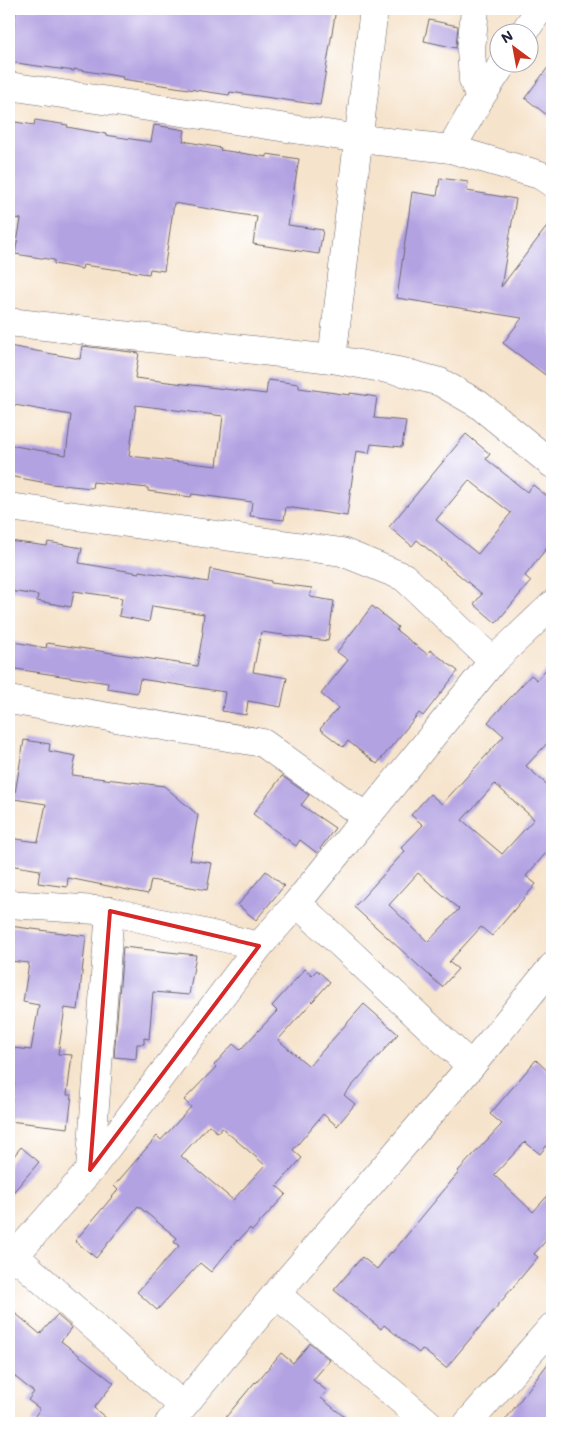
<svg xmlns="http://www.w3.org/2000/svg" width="561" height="1432" viewBox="0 0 561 1432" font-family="Mali,sans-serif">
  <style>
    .building { fill: #b2a2e2; fill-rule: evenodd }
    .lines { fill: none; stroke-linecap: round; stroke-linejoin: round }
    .minor-casing { stroke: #6c666d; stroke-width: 29 }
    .minor { stroke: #fff; stroke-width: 28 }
    .marked { fill: none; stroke: #d62828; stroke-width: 4; stroke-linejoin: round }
  </style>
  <rect width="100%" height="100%" fill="#fff"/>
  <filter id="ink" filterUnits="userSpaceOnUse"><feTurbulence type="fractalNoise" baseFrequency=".02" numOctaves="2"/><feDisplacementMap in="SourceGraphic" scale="10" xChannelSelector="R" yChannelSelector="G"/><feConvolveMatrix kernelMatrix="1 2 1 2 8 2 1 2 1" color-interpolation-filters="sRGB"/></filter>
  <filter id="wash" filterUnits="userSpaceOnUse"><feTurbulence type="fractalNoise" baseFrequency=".0096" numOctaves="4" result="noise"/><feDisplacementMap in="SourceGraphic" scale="20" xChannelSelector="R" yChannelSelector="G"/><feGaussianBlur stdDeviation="1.12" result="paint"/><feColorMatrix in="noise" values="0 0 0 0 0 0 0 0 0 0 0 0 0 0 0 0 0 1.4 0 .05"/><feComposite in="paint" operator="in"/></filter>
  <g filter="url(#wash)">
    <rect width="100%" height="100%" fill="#f6e3cb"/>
    <g id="blocks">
      <g class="building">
        <polygon points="16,9 336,9 320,105 230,92 229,95 122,79 123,77 74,69 74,71 9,62"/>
        <polygon points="429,20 458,26 456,48 424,41"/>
        <polygon points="552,62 552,119 525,98"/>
        <polygon points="35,120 68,125 67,127 106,134 105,135 151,142 154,125 185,130 183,141 221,148 220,150 267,157 267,154 299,159 288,225 323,230 319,254 253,244 257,217 174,203 164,271 150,269 149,274 83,265 82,269 54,264 54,260 15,254 21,219 9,217 9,121 34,125"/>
        <polygon points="440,178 468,182 467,191 516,199 501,287 552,220 552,380 503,343 522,318 397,298 412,192 437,196"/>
        <path d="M 9,346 L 80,359 L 82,346 L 139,353 L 135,378 L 266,394 L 268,380 L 299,384 L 299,388 L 350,395 L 350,393 L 377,397 L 374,418 L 406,421 L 402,447 L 371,444 L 369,453 L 356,451 L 347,516 L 286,507 L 284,520 L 250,516 L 252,502 L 192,494 L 191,497 L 148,491 L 148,488 L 93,482 L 92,488 L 52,484 L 9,476 L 9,445 L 66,455 L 71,415 L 9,404 ZM 136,405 L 223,416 L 217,466 L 129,456 Z"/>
        <path d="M 466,434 L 490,454 L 486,459 L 527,492 L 533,485 L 552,500 L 552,541 L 525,576 L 531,581 L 496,623 L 474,604 L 482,594 L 417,540 L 412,546 L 389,527 ZM 469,480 L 511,513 L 478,554 L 436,520 Z"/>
        <polygon points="9,541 47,546 48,542 82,548 79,563 139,573 139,571 208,582 210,569 271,581 271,583 312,588 310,597 334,601 328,641 261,632 253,672 287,678 281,707 248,701 246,715 222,711 225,692 140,679 137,693 107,688 108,683 9,668 9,641 46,648 47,643 197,666 203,632 202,631 204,614 152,606 149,622 119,616 122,598 74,591 71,607 37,601 38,595 9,591"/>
        <polygon points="372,606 398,627 396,630 427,654 430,650 458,671 423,716 419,713 377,764 348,741 343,747 320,729 338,708 321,694 348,660 337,652"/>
        <path d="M 552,662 L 552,738 L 526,766 L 552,789 L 552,846 L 526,876 L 536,884 L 492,936 L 481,927 L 449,962 L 458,969 L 442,987 L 354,907 L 405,851 L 401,848 L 423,825 L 411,815 L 430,794 L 442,804 L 504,736 L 488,722 L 531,675 L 537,680 ZM 495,784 L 534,819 L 502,854 L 462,820 ZM 418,873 L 459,909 L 428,942 L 389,905 Z"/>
        <polygon points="24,740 50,744 49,751 76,756 72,775 164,786 198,815 190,860 212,863 207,890 151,880 148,894 68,878 67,887 38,883 40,870 9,865 9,838 38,842 46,804 14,799"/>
        <polygon points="282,776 309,795 301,805 335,828 317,853 300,840 296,846 253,814"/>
        <polygon points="266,871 284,886 256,920 238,905"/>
        <polygon points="9,926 86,936 78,1010 65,1008 58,1054 72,1055 67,1095 72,1095 68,1128 9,1121 15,1077 10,1076 13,1048 31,1050 39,1005 23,1002 29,963 9,961"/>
        <polygon points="123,947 196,955 189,995 153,992 149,1039 144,1038 144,1044 137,1044 136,1059 114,1057"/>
        <path d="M 305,969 L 312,975 L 317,970 L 330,982 L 278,1040 L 309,1066 L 364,1004 L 398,1034 L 344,1095 L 355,1104 L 337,1126 L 323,1114 L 293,1150 L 302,1158 L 277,1186 L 286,1194 L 252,1231 L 250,1228 L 238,1241 L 237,1240 L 211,1272 L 200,1263 L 157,1310 L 137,1292 L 179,1246 L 174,1242 L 177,1238 L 138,1206 L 96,1258 L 75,1241 L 118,1190 L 114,1186 L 157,1136 L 161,1140 L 191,1107 L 184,1100 L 216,1067 L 214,1065 L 233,1044 L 240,1050 L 277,1011 L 272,1006 ZM 209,1125 L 218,1133 L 222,1128 L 265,1165 L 233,1200 L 181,1156 Z"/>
        <polygon points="536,1060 552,1075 552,1139 540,1154 525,1142 494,1175 533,1212 552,1191 552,1234 534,1254 538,1257 446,1368 422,1349 419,1353 384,1325 381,1329 334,1290 362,1257 377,1269 391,1252 392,1253 459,1172 458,1171 502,1124 490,1114"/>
        <polygon points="21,1147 39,1162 9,1197 9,1162"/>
        <polygon points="9,1308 40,1334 57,1315 72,1328 61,1341 114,1383 94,1408 112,1423 30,1423 40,1409 28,1400 34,1392 9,1372"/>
        <polygon points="310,1343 330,1360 313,1380 327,1391 321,1398 352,1423 221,1423 255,1382 256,1383 281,1353 293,1363"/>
        <polygon points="552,1358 552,1423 503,1423"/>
      </g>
    </g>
  </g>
  <g filter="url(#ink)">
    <use href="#blocks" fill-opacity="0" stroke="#6c666d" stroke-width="1"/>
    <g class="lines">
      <g class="minor-casing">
        <g id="minor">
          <polyline points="475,9 471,50 473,80 480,98"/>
          <polyline points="524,32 540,9"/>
          <polyline points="9,86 360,139 451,149 540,175 552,183"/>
          <polyline points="451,149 480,98 504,62"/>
          <polyline points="9,322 332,359 403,372 440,382 478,404 552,464"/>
          <polyline points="332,359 374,9"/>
          <polyline points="9,507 342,552 404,577 493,661"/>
          <polyline points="9,700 263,743 366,817"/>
          <polyline points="297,903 471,1066"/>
          <polyline points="9,904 110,911 259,946"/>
          <polyline points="90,1170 110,911"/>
          <polyline points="14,1255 183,1406"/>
          <polyline points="9,1262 90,1170 259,946 297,903 493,661 552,605"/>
          <polyline points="276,1294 428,1423"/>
          <polyline points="169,1423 276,1294 471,1066 552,967"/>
          <polyline points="468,1423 552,1327"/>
        </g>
      </g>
      <use href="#minor" class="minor"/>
    </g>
  </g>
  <path class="marked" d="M 110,911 L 259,946 L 90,1170 Z"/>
  <rect width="561" height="1432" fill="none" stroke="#fff" stroke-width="30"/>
  <g transform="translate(514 48) rotate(328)"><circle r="24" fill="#ffffff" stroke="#a7a7b1"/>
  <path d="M0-4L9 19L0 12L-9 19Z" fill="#c8321e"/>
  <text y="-8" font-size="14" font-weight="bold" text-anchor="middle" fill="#22223b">N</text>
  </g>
</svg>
